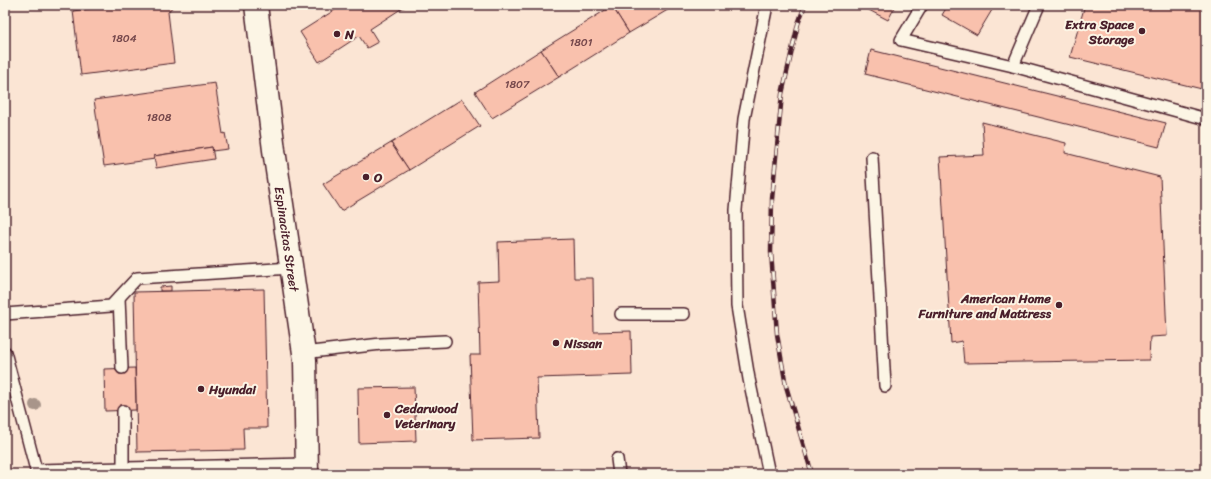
<svg xmlns="http://www.w3.org/2000/svg" width="1211" height="479" viewBox="0 0 1211 479" font-family="Sriracha,sans-serif">
  <style>
    .building { fill: #f9c1ad; stroke: #4a1f2b }
    .lines { fill: none; stroke-linecap: round; stroke-linejoin: round }
    .service-casing { stroke: #4a1f2b; stroke-width: 14 }
    .minor-casing { stroke: #4a1f2b; stroke-width: 25 }
    .service { stroke: #fcf5e5; stroke-width: 11 }
    .minor { stroke: #fcf5e5; stroke-width: 22 }
    .rail-casing { stroke: #4a1f2b; stroke-width: 4.5 }
    .rail { stroke: #fcf5e5; stroke-width: 3; stroke-dasharray: 9; stroke-linecap: butt }
    .tree { fill: #a8958a }
    .poi-dot { fill: #4a1f2b; stroke: #fcf5e5; stroke-width: 1.5 }
    .labels { text-anchor: middle; dominant-baseline: central; stroke-width: 4; stroke-linejoin: round; paint-order: stroke }
    .number-label { font-size: 11px; fill: #76484c }
    .poi-label { font-size: 13px; font-weight: bold; fill: #4a1f2b; stroke: #fcf5e5; text-anchor: start }
    .street-label { font-size: 13px; fill: #4a1f2b; stroke: #fcf5e5 }
  </style>
  <rect width="100%" height="100%" fill="#fbe5d4"/>
  <filter id="ink" filterUnits="userSpaceOnUse"><feTurbulence type="fractalNoise" baseFrequency=".025" numOctaves="2"/><feDisplacementMap in="SourceGraphic" scale="8" xChannelSelector="R" yChannelSelector="G"/><feConvolveMatrix kernelMatrix="1 2 1 2 8 2 1 2 1" color-interpolation-filters="sRGB"/></filter>
  <g filter="url(#ink)">
    <g class="building">
      <polygon points="117,5 174,5 168,12 174,63 81,75 73,11"/>
      <polygon points="340,5 407,5 370,29 378,42 367,48 359,36 319,62 300,32 341,6"/>
      <polygon points="614,5 676,5 629,33 612,6"/>
      <polygon points="869,5 896,5 888,20 867,9"/>
      <polygon points="948,5 995,5 977,35 942,15"/>
      <polygon points="1085,5 1206,5 1206,90 1070,57"/>
      <polygon points="612,6 629,33 559,77 541,50"/>
      <polygon points="541,50 559,77 492,118 475,92"/>
      <polygon points="871,50 1166,123 1159,147 865,74"/>
      <polygon points="215,83 223,134 225,133 228,149 212,151 212,147 154,156 155,159 104,166 94,100"/>
      <polygon points="462,99 480,126 409,170 391,143"/>
      <polygon points="982,122 1066,143 1065,153 1160,177 1167,336 1150,337 1149,360 964,363 962,341 951,343 940,157 984,155"/>
      <polygon points="391,143 409,170 341,211 323,184"/>
      <polygon points="212,147 214,159 156,168 154,156"/>
      <polygon points="573,239 574,278 593,278 594,332 631,331 632,375 537,378 539,438 473,440 470,355 480,355 478,282 499,281 498,242"/>
      <polygon points="171,286 171,291 160,291 160,287"/>
      <polygon points="264,289 267,428 243,428 244,450 137,452 134,292"/>
      <polygon points="135,368 136,410 105,411 104,369"/>
      <polygon points="414,387 416,441 359,443 358,388"/>
    </g>
    <g class="lines">
      <g class="service-casing">
        <g id="service">
          <polyline points="767,5 744,119 736,210 737,306 749,379 769,474"/>
          <polyline points="922,5 901,40 1013,66"/>
          <polyline points="1039,5 1013,66 1206,119"/>
          <polyline points="872,157 885,386"/>
          <polyline points="119,298 122,368"/>
          <polyline points="5,314 111,306 137,278 291,268"/>
          <polyline points="621,314 684,314"/>
          <polyline points="5,352 36,470 307,464"/>
          <polyline points="303,353 381,344 445,341"/>
          <polyline points="123,411 123,468"/>
          <polyline points="617,459 619,474"/>
        </g>
      </g>
      <g class="minor-casing">
        <g id="minor">
          <path id="s1" d="M 256,5 L 274,150 L 305,360 L 307,474"/>
        </g>
      </g>
      <use href="#service" class="service"/>
      <use href="#minor" class="minor"/>
      <g class="rail-casing">
        <polyline id="rail" points="805,5 798,24 782,94 772,199 771,252 777,334 786,386 812,474"/>
      </g>
      <use href="#rail" class="rail"/>
    </g>
    <circle class="tree" cx="35" cy="405" r="6"/>
  </g>
  <g class="poi-dot">
    <circle cx="1142" cy="31" r="4"/>
    <circle cx="337" cy="34" r="4"/>
    <circle cx="366" cy="177" r="4"/>
    <circle cx="1059" cy="305" r="4"/>
    <circle cx="556" cy="343" r="4"/>
    <circle cx="201" cy="389" r="4"/>
    <circle cx="387" cy="415" r="4"/>
  </g>
  <g class="labels">
    <g class="number-label">
      <text x="124" y="38">1804</text>
      <text x="581" y="42">1801</text>
      <text x="517" y="84">1807</text>
      <text x="159" y="117">1808</text>
    </g>
    <g class="poi-label">
      <text x="1134" y="24" text-anchor="end">Extra Space<tspan x="1134" dy="15">Storage</tspan></text>
      <text x="345" y="34">N</text>
      <text x="374" y="177">O</text>
      <text x="1051" y="298" text-anchor="end">American Home<tspan x="1051" dy="15">Furniture and Mattress</tspan></text>
      <text x="564" y="343">Nissan</text>
      <text x="209" y="389">Hyundai</text>
      <text x="395" y="408">Cedarwood<tspan x="395" dy="15">Veterinary</tspan></text>
    </g>
    <g class="street-label">
      <text stroke="none"><textPath href="#s1" startOffset="236">Espinacitas Street</textPath></text>
    </g>
  </g>
  <rect width="1211" height="479" fill="none" stroke="#fcf5e5" stroke-width="20"/>
  <rect x="10" y="10" width="1191" height="459" fill="none" stroke="#4a1f2b" stroke-width="1.5" filter="url(#ink)"/>
</svg>
